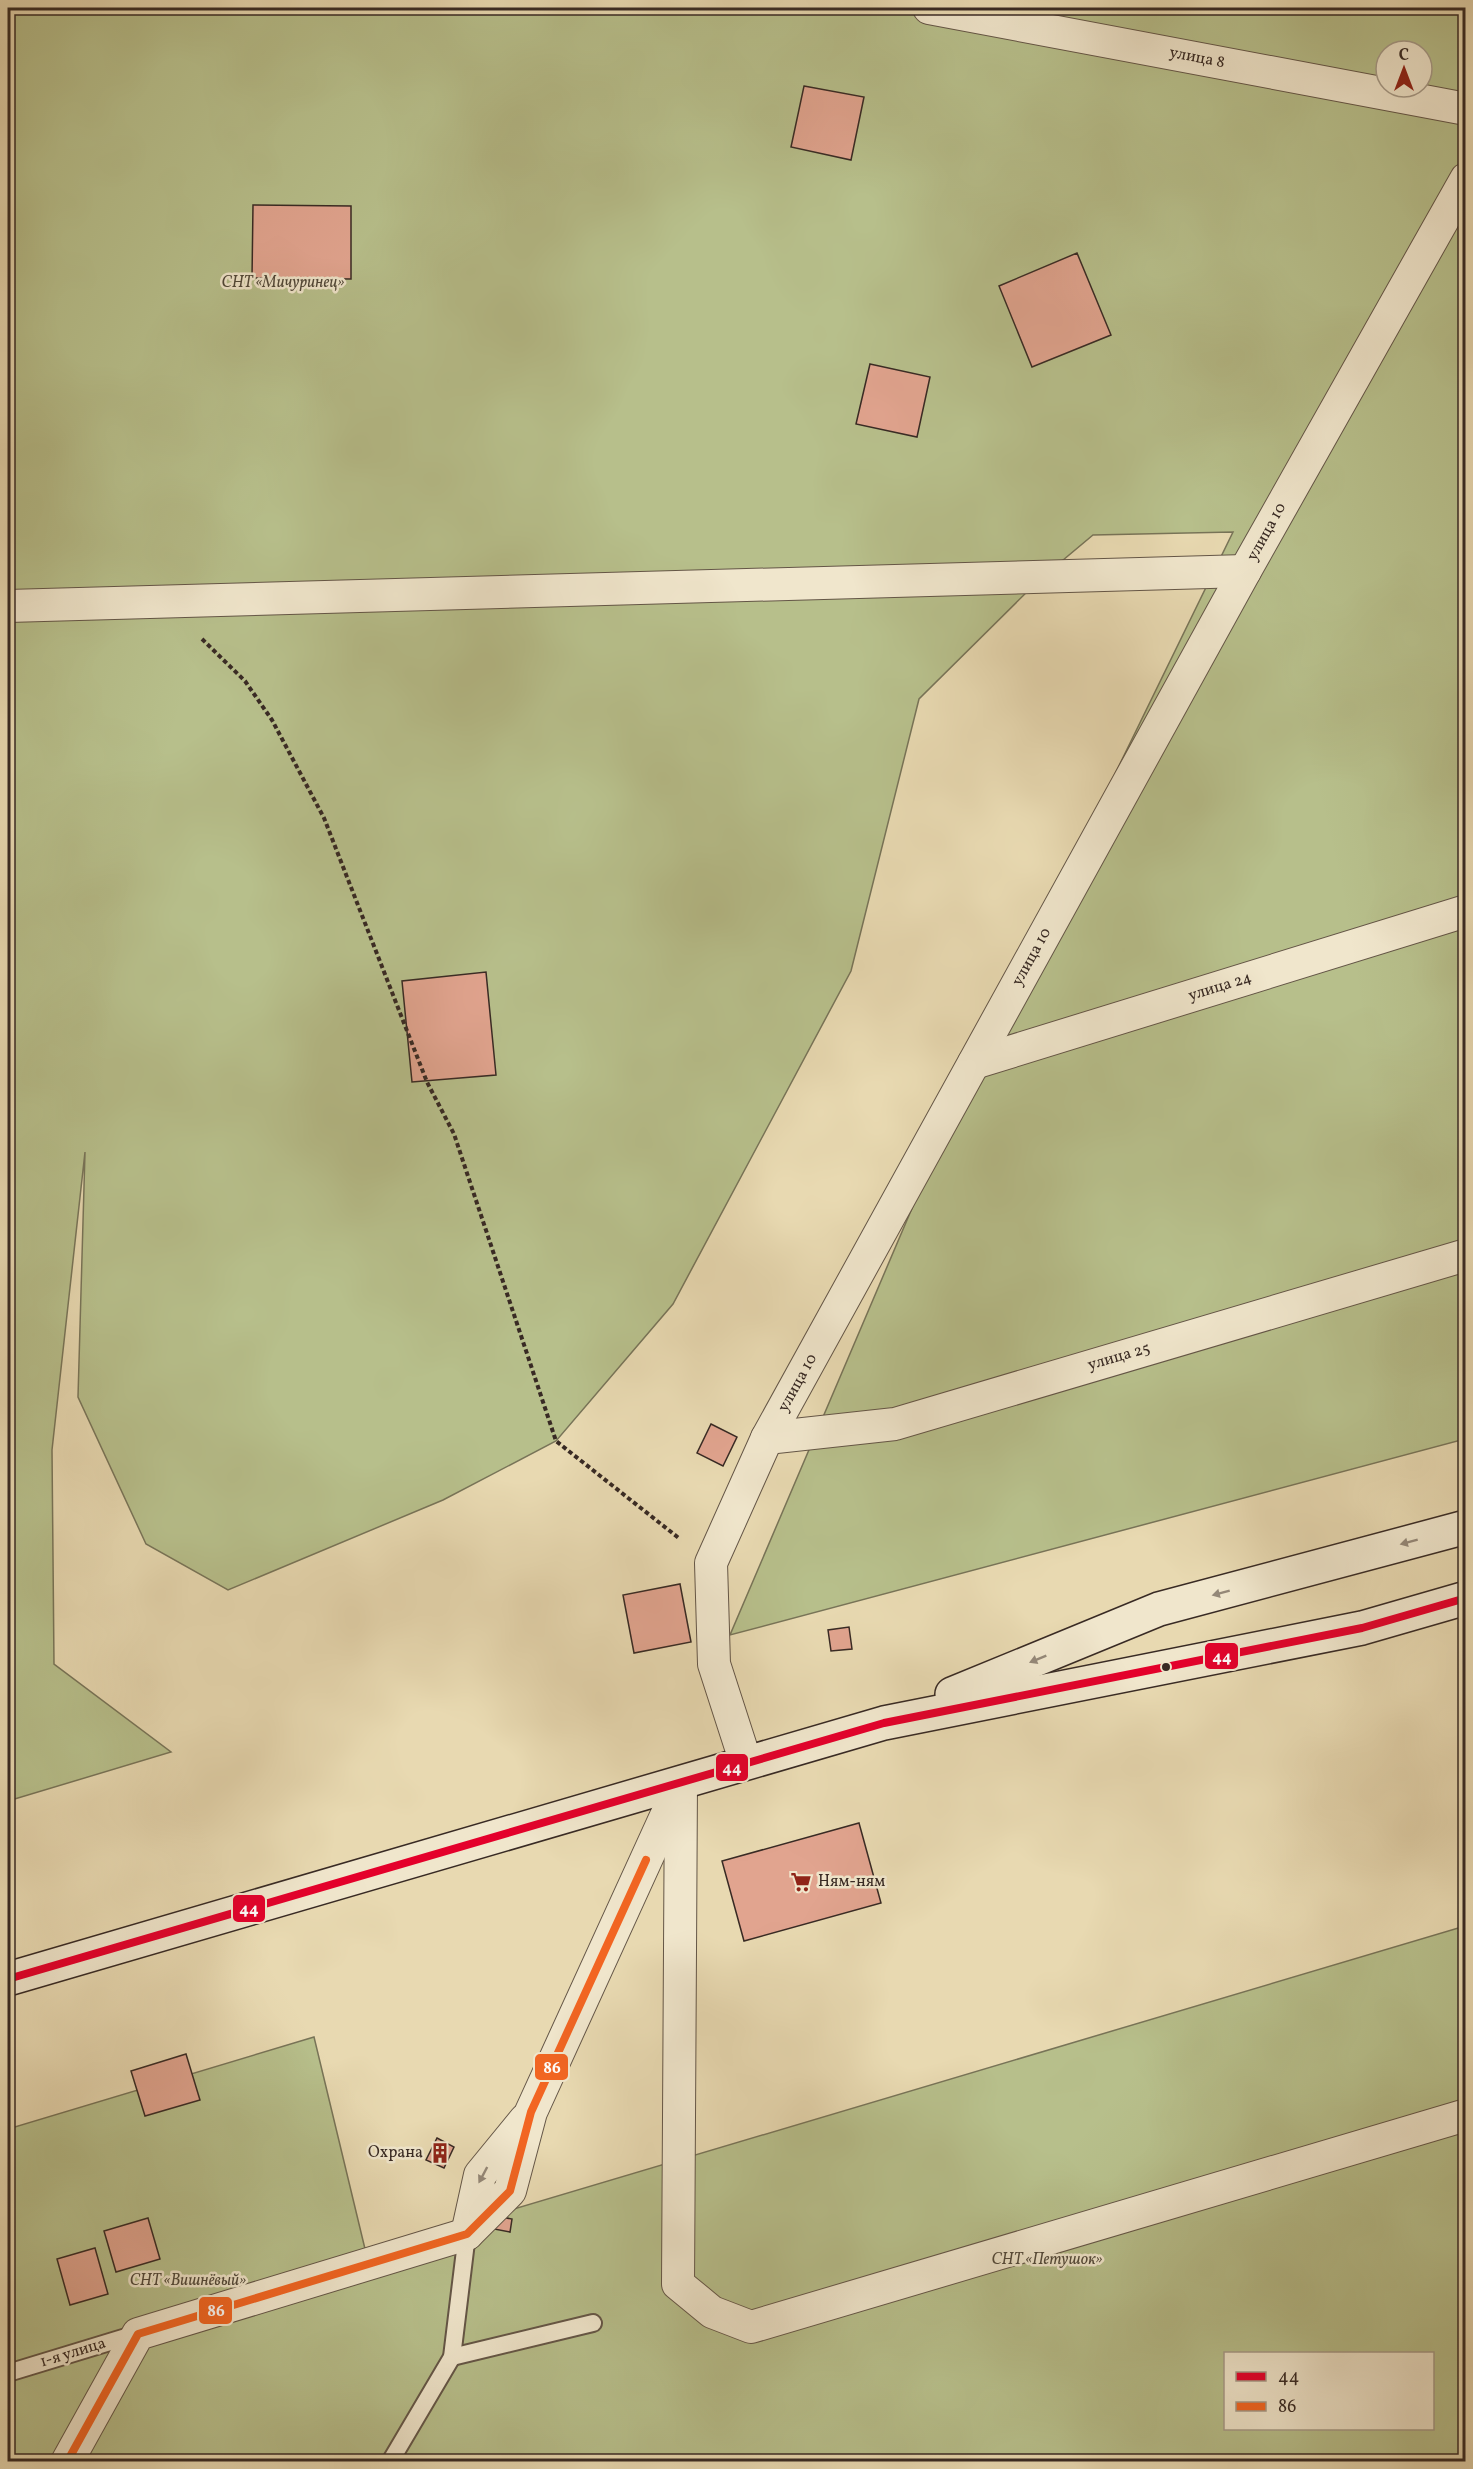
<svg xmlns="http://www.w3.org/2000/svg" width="1473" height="2469" viewBox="0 0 1473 2469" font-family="Vollkorn,serif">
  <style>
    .green { fill: #b7bf8b; stroke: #787458; stroke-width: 1.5; fill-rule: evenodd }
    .building { fill: #e1a48f; stroke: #382a24; stroke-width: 1.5 }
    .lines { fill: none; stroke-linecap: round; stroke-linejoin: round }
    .service-casing { stroke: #645647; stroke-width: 20 }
    .minor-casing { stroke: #645647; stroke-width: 34 }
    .secondary-casing { stroke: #382a24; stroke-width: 36 }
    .path { stroke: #382a24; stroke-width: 4; stroke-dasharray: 4.5 3; stroke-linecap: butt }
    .service { stroke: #f0e6cc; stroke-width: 16 }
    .minor { stroke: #f0e6cc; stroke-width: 32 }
    .secondary { stroke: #f0e6cc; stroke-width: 33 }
    .bus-1-casing { stroke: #f0e6cc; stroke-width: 12 }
    .bus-2-casing { stroke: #f0e6cc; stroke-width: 12 }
    .bus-1 { stroke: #e4002b; stroke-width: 8 }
    .bus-2 { stroke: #f26522; stroke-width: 8 }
    .oneway { fill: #948878 }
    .bus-dot { fill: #382a24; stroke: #f0e6cc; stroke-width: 2 }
    .labels { text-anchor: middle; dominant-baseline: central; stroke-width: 5; stroke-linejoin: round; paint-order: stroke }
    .street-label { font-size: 16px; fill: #382a24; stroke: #f0e6cc }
    .park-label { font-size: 16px; font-style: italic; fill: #514839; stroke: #f0e6cc }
    .poi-label { font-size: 16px; fill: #382a24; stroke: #f0e6cc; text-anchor: start }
    .line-badge { stroke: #f0e6cc; stroke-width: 2 }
    .badge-label { font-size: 16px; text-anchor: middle; font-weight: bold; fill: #fff }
  </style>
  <rect width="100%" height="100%" fill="#e8d9b1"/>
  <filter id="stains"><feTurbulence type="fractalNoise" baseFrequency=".00333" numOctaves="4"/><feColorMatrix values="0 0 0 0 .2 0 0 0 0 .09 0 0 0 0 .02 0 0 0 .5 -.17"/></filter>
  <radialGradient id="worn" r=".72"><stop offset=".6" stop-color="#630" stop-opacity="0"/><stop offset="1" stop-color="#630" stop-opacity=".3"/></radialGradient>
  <g class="green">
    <path d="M 8,8 L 1465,8 L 1465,1439 L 730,1635 L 974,1063 L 1233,532 L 1093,535 L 1038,581 L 919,699 L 851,971 L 673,1304 L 556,1441 L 443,1500 L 228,1590 L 146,1544 L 78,1397 L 85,1152 L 52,1450 L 54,1664 L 171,1752 L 8,1801 ZM 1386,51 L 1422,51 L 1422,87 L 1386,87 Z"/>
    <path d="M 1465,1926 L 1465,2461 L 8,2462 L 8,2129 L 314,2037 L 366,2253 ZM 1226,2354 L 1432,2354 L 1432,2428 L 1226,2428 Z"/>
  </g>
  <g class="building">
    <polygon points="804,86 864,97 851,160 791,147"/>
    <polygon points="253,205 351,206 351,279 252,278"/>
    <polygon points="1077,253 1111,335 1032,367 999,286"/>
    <polygon points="870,364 930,377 917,437 856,424"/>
    <polygon points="486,972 496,1075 412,1082 402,981"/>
    <polygon points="711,1424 737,1437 723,1466 697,1453"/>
    <polygon points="680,1584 691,1642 634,1653 623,1595"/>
    <polygon points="849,1627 852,1649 831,1651 828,1630"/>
    <polygon points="859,1823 881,1903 744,1941 722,1861"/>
    <polygon points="186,2054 200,2100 145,2116 131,2071"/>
    <polygon points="437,2138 454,2147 444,2168 426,2160"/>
    <polygon points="496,2216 512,2219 510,2232 494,2229"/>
    <polygon points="148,2218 160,2259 116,2272 104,2231"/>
    <polygon points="95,2248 108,2294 70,2305 57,2259"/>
  </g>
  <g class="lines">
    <g class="service-casing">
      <g id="service">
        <polyline points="452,2357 593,2323"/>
        <polyline points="8,2373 136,2334"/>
        <polyline points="390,2462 452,2357 467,2234"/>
      </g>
    </g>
    <g class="minor-casing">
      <g id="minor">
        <polyline points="929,8 1466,109"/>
        <polyline points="8,606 1245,571"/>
        <polyline points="974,1063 1466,911"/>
        <polyline points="767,1438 895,1424 1466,1255"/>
        <polyline points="746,1763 714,1664 711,1563 767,1438 1245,571 1466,179"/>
        <polyline points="681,1783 678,2284 712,2312 751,2327 1466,2115"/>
        <polyline points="467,2234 480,2175 525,2120"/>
        <polyline points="67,2462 138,2334 467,2234 510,2191 531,2112 677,1792"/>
      </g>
    </g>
    <g class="secondary-casing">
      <g id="secondary">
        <polyline points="952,1694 1159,1609 1466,1527"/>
        <polyline points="8,1979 884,1723 1362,1628 1466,1598"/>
      </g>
    </g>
    <polyline class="path" points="202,639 245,681 272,720 324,818 427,1082 454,1134 556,1441 680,1539"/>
    <use href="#service" class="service"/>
    <use href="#minor" class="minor"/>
    <use href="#secondary" class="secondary"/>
    <g class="bus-1-casing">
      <polyline id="bus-1" points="8,1979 884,1723 1362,1628 1466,1598"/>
    </g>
    <g class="bus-2-casing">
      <polyline id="bus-2" points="67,2462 138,2334 467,2234 510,2191 531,2112 646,1860"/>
    </g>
    <use href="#bus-1" class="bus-1"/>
    <use href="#bus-2" class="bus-2"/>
  </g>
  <defs><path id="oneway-solid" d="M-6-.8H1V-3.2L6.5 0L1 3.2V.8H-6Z" transform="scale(1.5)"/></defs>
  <g class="oneway">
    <use href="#oneway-solid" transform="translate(1409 1542) rotate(165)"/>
    <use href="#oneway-solid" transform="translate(1221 1593) rotate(165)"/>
    <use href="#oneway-solid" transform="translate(1038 1659) rotate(158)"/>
    <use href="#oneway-solid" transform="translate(483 2175) rotate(118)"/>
  </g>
  <defs>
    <g id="supermarket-bare" transform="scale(1.62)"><path d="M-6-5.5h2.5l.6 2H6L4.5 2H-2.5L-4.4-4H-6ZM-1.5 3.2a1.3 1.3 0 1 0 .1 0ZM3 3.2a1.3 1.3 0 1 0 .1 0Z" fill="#8f2418" stroke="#f0e6cc" stroke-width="2.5" paint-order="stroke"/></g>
    <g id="building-bare" transform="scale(1.62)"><path d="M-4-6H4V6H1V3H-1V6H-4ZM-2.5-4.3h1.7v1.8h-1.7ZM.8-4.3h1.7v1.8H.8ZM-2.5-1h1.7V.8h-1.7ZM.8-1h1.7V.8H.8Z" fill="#8f2418" stroke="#f0e6cc" stroke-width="2.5" paint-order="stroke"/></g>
  </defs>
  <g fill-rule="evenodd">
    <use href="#supermarket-bare" x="801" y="1882"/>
    <use href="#building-bare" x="440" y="2153"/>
  </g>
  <circle class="bus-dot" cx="1166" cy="1667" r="5"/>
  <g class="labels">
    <g class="street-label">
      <text transform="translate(1197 58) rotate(11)">улица 8</text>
      <text transform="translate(1267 532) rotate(-61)">улица 10</text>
      <text transform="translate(1032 957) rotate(-61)">улица 10</text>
      <text transform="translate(1220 987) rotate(-17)">улица 24</text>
      <text transform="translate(1119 1357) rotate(-16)">улица 25</text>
      <text transform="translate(798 1383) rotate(-61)">улица 10</text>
      <text transform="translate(73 2353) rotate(-17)">1-я улица</text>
    </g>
    <g class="park-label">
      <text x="283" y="283">СНТ «Мичуринец»</text>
      <text x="1047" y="2260">СНТ «Петушок»</text>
      <text x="188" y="2281">СНТ «Вишнёвый»</text>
    </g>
    <g class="poi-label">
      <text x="818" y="1882">Ням-ням</text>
      <text x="423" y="2153" text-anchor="end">Охрана</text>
    </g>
  </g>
  <g class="line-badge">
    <rect x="1204" y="1642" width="35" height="28" rx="6" fill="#e4002b"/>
    <rect x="715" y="1753" width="34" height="29" rx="6" fill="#e4002b"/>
    <rect x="232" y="1894" width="34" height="29" rx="6" fill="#e4002b"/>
    <rect x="534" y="2053" width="35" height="28" rx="6" fill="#f26522"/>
    <rect x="198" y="2296" width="35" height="29" rx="6" fill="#f26522"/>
  </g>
  <g class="badge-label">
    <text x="1222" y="1662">44</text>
    <text x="732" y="1773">44</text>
    <text x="249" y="1914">44</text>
    <text x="552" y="2073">86</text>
    <text x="216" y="2316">86</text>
  </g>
  <rect width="1473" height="2469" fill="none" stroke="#e8d9b1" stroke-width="30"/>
  <rect x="9" y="9" width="1455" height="2451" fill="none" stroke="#382a24" stroke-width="3"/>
  <rect x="15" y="15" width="1443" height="2439" fill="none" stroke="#382a24" stroke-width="1.5"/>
  <rect x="1224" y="2352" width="210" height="78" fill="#f0e6cc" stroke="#a69b89" stroke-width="1.5"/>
  <rect x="1236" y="2372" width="30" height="9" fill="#e4002b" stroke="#a69b89" stroke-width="1.5"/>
  <text x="1278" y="2382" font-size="18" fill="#382a24">44</text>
  <rect x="1236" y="2402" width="30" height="9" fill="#f26522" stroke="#a69b89" stroke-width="1.5"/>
  <text x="1278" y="2412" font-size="18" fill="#382a24">86</text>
  <g transform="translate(1404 69)"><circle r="28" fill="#f0e6cc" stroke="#a69b89" stroke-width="1.5"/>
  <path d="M0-4.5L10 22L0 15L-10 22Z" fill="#8f2418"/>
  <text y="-9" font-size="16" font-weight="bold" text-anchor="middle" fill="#382a24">С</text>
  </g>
  <rect width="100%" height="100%" filter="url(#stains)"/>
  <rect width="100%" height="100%" fill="url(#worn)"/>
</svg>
